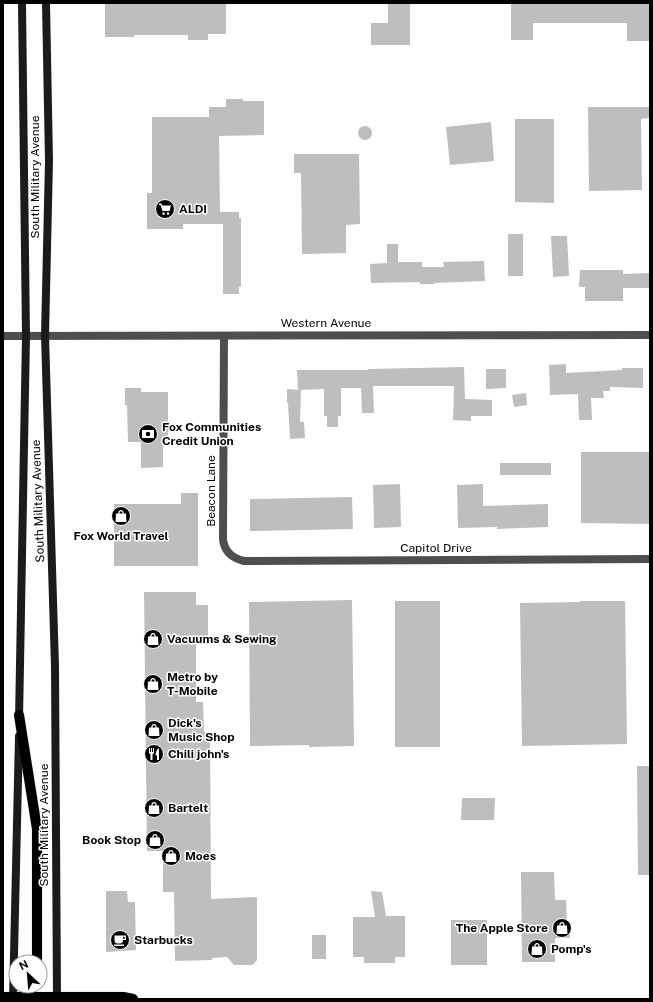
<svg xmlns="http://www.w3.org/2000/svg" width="653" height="1002" viewBox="0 0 653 1002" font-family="'Public Sans',sans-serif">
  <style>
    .building { fill: #bebebe }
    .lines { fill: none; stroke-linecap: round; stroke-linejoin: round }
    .primary-casing { stroke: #dbdbdb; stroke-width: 11 }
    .minor { stroke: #4e4e4e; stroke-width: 8 }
    .secondary { stroke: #1b1b1b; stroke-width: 8 }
    .primary { stroke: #000; stroke-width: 10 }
    .labels { text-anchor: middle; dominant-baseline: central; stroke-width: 3; stroke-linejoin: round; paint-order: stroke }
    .street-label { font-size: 12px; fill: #000; stroke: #fff }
    .poi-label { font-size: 12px; font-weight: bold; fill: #000; stroke: #fff; text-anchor: start }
  </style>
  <rect width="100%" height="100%" fill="#fff"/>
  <g class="building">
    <polygon points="105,3 226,3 226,34 208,34 208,40 188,40 188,35 134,35 134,37 105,37"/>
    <polygon points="388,3 410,3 410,45 371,45 371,23 388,23"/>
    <polygon points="511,3 650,3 650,41 627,41 627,23 533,23 533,40 511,40"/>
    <polygon points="226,99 243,99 243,101 264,101 264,135 219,136 220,212 239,212 239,218 241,218 241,287 239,287 239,294 223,294 223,224 183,224 183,229 147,229 147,193 152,193 152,117 209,117 209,107 226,107"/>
    <polygon points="588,107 650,107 650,118 641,119 642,190 589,191"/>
    <polygon points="515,119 554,119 554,203 515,202"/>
    <polygon points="491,122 494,161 450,165 446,127"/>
    <circle cx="365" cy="133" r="7"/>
    <polygon points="294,154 359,154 360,224 346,225 346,253 302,254 301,173 294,173"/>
    <rect x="508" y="234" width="15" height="42"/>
    <polygon points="551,236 567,236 569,276 553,277"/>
    <polygon points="387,244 398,244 398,262 422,262 422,267 444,267 443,262 484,261 485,281 434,283 434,284 420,284 420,282 371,283 370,264 387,263"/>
    <polygon points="580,270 623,270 623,274 650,273 650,288 623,288 623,301 585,301 585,287 579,287"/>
    <polygon points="566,364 566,373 622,370 622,368 643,368 643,388 610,387 610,391 603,391 604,398 591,398 592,420 579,420 578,394 550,395 549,365"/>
    <polygon points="464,367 465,399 492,400 492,416 471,416 471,421 453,420 454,386 373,386 374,413 362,413 361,388 341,388 341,416 338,416 338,427 327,427 327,416 324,416 324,389 298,390 297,370 368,370 368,369"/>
    <polygon points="486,369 506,369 506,388 486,389"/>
    <polygon points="125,388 141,388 141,392 168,392 168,441 163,441 163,467 141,468 141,442 128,442 127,405 125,405"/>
    <polygon points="287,389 301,390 300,422 304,422 305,438 290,439 288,403 287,403"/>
    <polygon points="526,393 527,405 514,407 512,395"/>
    <polygon points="581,452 650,452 650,524 581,523"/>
    <rect x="500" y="463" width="51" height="12"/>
    <polygon points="400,484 401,527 374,528 373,485"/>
    <polygon points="483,484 483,506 548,504 548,527 497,529 497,527 458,528 457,485"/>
    <polygon points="181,493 198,493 198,566 114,566 114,504 181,504"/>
    <polygon points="352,497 353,529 250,531 250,499"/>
    <polygon points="144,592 196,592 196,605 208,605 208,636 196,636 196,702 203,702 204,732 210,732 211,899 257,897 257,960 253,965 234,965 227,957 212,958 212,960 175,961 174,892 163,892 163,851 147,851"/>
    <polygon points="352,600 354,746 309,747 309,745 250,746 249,602"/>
    <rect x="395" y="601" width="45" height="146"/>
    <polygon points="580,601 625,601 627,744 522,746 520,603 580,602"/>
    <polygon points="637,766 650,766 650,875 638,875"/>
    <polygon points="462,798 495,798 494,820 461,820"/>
    <polygon points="521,872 554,872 555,900 566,900 567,926 570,926 570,938 555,938 555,962 522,962"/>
    <polygon points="106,891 127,891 128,902 135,902 136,950 106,952"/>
    <polygon points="371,891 382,892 386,916 405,916 405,957 395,957 395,963 364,963 364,957 353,957 353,917 375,917"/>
    <rect x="451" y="920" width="36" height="45"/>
    <rect x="312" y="935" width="14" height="24"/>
  </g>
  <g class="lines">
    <g class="primary-casing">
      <g id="primary">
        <polyline points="19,715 37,829 37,962"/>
        <polyline points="3,997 123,997 133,999"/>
      </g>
    </g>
    <g class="minor">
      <polyline points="3,336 650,335"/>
      <path d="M 224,336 L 223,539 C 224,551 232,558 244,561 L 650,559"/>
    </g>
    <g class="secondary">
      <polyline points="46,3 49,161 45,336 55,666 57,999"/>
      <polyline points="19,720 26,336 22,3"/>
      <polyline points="13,999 19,736"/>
    </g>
    <use href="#primary" class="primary"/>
  </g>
  <defs>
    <g id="supermarket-disc" transform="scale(1)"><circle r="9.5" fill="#000" stroke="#fff"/><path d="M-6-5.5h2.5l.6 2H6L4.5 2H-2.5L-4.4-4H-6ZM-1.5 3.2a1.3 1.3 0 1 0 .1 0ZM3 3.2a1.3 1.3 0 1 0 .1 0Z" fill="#fff"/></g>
    <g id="bank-disc" transform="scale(1)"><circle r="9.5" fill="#000" stroke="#fff"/><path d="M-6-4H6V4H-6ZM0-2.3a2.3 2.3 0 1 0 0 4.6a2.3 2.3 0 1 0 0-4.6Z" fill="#fff"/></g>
    <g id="shop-disc" transform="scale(1)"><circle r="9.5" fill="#000" stroke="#fff"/><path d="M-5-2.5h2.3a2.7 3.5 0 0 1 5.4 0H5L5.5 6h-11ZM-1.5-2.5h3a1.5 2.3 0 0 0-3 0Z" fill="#fff"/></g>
    <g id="restaurant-disc" transform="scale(1)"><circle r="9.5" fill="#000" stroke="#fff"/><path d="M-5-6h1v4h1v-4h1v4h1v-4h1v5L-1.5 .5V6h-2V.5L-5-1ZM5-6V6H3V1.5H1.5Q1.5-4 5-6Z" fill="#fff"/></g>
    <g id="cafe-disc" transform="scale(1)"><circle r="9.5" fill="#000" stroke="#fff"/><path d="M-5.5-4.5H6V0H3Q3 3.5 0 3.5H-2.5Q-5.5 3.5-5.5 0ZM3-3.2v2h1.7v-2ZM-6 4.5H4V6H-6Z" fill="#fff"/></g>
  </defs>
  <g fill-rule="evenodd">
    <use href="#supermarket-disc" x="165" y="209"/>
    <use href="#bank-disc" x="148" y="434"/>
    <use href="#shop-disc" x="121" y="516"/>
    <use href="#shop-disc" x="153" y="639"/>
    <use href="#shop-disc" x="153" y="684"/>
    <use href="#shop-disc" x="154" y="730"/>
    <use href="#restaurant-disc" x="154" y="754"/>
    <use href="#shop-disc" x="154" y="808"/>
    <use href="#shop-disc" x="155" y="840"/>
    <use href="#shop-disc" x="171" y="856"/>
    <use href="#shop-disc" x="562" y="928"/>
    <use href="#cafe-disc" x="120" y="940"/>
    <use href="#shop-disc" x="537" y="949"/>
  </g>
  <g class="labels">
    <g class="street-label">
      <text transform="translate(35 177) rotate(-90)">South Military Avenue</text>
      <text x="326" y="323">Western Avenue</text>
      <text transform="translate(211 491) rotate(-90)">Beacon Lane</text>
      <text transform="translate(38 501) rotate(-92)">South Military Avenue</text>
      <text x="436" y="548">Capitol Drive</text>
      <text transform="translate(44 825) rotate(-90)">South Military Avenue</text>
    </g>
    <g class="poi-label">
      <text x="179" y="209">ALDI</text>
      <text x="162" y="427">Fox Communities<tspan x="162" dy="14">Credit Union</tspan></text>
      <text x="121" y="536" text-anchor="middle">Fox World Travel</text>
      <text x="167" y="639">Vacuums &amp; Sewing</text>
      <text x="167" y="677">Metro by<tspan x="167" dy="14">T-Mobile</tspan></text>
      <text x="168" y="723">Dick's<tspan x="168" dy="14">Music Shop</tspan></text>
      <text x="168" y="754">Chili john's</text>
      <text x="168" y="808">Bartelt</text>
      <text x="141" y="840" text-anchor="end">Book Stop</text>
      <text x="185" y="856">Moes</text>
      <text x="548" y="928" text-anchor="end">The Apple Store</text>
      <text x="134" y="940">Starbucks</text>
      <text x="551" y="949">Pomp's</text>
    </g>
  </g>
  <rect width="653" height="1002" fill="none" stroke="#000000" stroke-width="8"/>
  <g transform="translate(28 974) rotate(334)"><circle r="19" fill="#ffffff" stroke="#999999"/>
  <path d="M0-3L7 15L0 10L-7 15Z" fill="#000000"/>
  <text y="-6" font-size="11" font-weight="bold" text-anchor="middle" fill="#000000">N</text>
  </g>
</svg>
